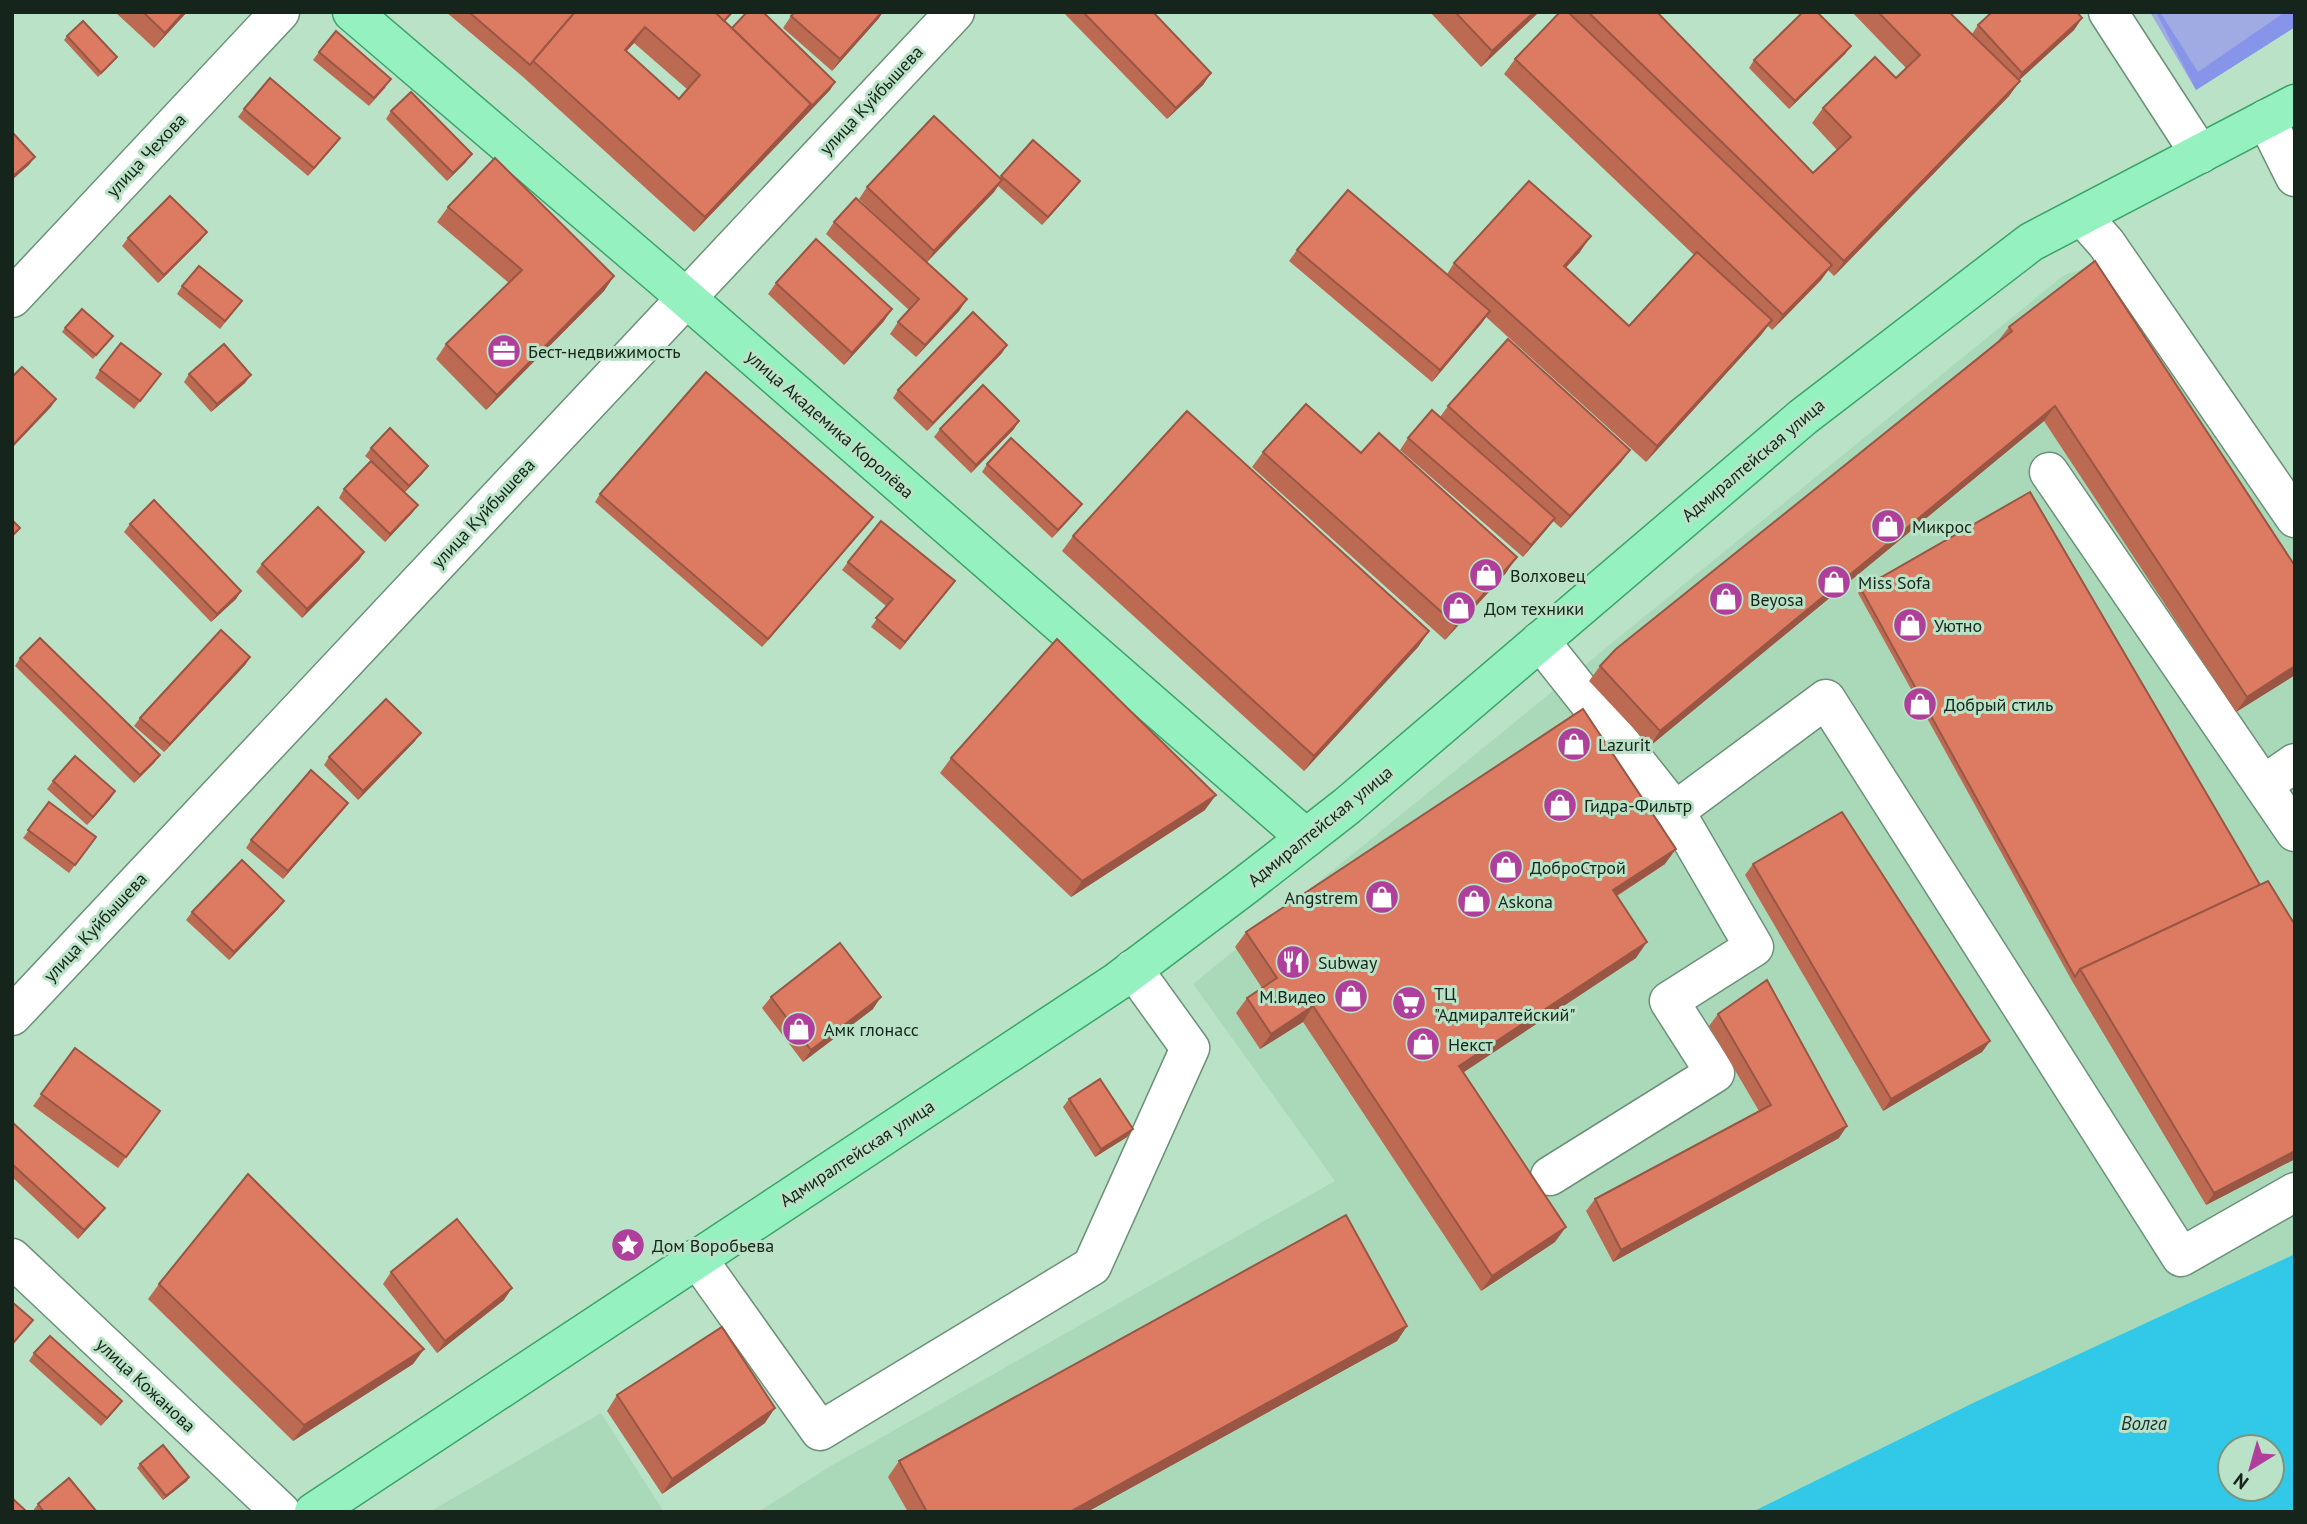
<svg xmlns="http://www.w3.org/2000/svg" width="2307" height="1524" viewBox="0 0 2307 1524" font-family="'PT Sans',sans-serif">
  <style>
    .built { fill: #aad9ba }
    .green { fill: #a0abe3 }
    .forest { fill: #8694e9 }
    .water { fill: #32c8e7; fill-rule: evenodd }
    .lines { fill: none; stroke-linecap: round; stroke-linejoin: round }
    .minor-casing { stroke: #6b9178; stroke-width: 41 }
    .major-casing { stroke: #3ba46b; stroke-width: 41 }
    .minor { stroke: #fff; stroke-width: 38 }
    .major { stroke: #95f1c0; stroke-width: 38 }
    .wall { fill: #bd6a53; fill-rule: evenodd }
    .shaded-wall { fill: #9a5644 }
    .building { fill: #dc7b61; stroke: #9a5644; stroke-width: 2; fill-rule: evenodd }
    .labels { text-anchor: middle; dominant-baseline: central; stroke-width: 6; stroke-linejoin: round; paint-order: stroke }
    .street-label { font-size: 18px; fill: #16251b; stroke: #bae2c7 }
    .poi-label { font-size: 18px; fill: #16251b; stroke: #bae2c7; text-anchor: start }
    .water-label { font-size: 19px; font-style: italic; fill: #1a3137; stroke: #bae2c7 }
  </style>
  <rect width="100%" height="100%" fill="#bae2c7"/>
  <g class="built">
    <polygon points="2110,260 2295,525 2295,1254 1975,1402 1752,1512 758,1512 829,1467 1335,1181 1193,984 2064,275"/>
    <polygon points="601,1413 664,1512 429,1512"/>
  </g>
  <polygon class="green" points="2150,12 2295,12 2295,27 2196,90"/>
  <polygon class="forest" points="2156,12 2160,12 2198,72 2285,12 2295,12 2295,27 2196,90"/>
  <path class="water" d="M 2295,1254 L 2295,1512 L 1752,1512 L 1975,1402 ZM 2230,1447 L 2272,1447 L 2272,1489 L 2230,1489 Z"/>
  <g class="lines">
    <g class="minor-casing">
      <g id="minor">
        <polyline points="2108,12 2200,154"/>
        <polyline points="2266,119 2295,177"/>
        <polyline points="2082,216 2106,243 2295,518"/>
        <polyline points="12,298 280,12"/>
        <polyline points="2049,472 2295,832"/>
        <polyline points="1540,641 1675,811 1826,699 2181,1257 2295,1192"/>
        <polyline points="2263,785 2295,763"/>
        <polyline points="12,1016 955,12"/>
        <polyline points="1550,1176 1715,1073 1669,1001 1754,947 1675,811"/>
        <polyline points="12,1258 281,1512"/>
        <polyline points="697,1258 820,1431 1092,1266 1190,1048 1133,969"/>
      </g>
    </g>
    <g class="major-casing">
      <g id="major">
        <polyline points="352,12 662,277 1306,838"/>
        <polyline points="314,1512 1118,981 1247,884 1347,806 1803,417 2031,242 2295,104"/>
      </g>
    </g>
    <use href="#minor" class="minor"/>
    <use href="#major" class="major"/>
  </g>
  <g class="wall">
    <polygon points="115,12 187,12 154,48"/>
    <path d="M 446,12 L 734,12 L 725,21 L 732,28 L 835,82 L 830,90 L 694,232 L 522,76 ZM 634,43 L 687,89 L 679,99 L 626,51 Z"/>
    <polygon points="1063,12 1153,12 1211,73 1203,85 1167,119"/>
    <polygon points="1430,12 1539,12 1481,67"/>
    <polygon points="1560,12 1657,12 1813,173 1837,150 1812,123 1823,108 1896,78 1906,68 1852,12 1949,12 1972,34 1978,25 2082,18 2074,30 2019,80 2009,96 1834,276 1828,270 1821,280 1772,330 1768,326 1761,335 1646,462 1486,317 1432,382 1289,261 1297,250 1447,274 1454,263 1580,252 1565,268 1629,326 1694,255 1504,74 1515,59"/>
    <polygon points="791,16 879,18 832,71 783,28"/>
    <polygon points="67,36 114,61 98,77 64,40"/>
    <polygon points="1851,46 1845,54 1789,109 1749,68 1754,60"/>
    <polygon points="319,52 386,87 369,106 313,60"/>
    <polygon points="244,109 340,138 308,176 238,117"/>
    <polygon points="391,111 466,162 447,181 386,119"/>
    <polygon points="1033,140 1074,189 1042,225 998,186 994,192 927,262 967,299 959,311 916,357 890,334 898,322 909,310 826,234 834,222 892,230 859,199 867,187 1000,178"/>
    <polygon points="448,207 614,276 604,291 486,410 436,359 446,344 509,283 437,222"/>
    <polygon points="128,238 201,240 158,283 122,246"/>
    <polygon points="776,283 884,321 844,365 768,294"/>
    <polygon points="182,286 236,309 220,329 177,294"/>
    <polygon points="2009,327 2295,566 2295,675 2236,712 2044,421 1650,746 1589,681 1600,666 1998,341"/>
    <polygon points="65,328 113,336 93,359 62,332"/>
    <polygon points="1002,353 927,431 893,398 898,390"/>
    <polygon points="100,370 161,374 134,409 95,378"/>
    <polygon points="189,374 245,383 211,412 184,382"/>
    <polygon points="1448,406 1622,461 1561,528 1553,521 1546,530 1523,557 1400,450 1408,438 1440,417"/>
    <polygon points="940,429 1014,429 971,473 934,437"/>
    <polygon points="371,448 428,466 422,474 404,493 418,505 412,513 385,542 339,498 344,489 371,461 365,456"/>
    <polygon points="1263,452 1361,453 1506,573 1445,640 1252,467"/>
    <polygon points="987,464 1076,512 1052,538 982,472"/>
    <polygon points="600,494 873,517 867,525 762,647 595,502"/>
    <polygon points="130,524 241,591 236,599 211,622 124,532"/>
    <polygon points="1073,536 1429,631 1418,647 1304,771 1062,551"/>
    <polygon points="364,552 359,560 302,618 256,572 262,564"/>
    <polygon points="848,562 949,589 900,650 871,627 886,606 842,570"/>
    <polygon points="1861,589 2260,885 2295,925 2295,1159 2206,1205 2072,981 1858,593"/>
    <polygon points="250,657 245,665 164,752 134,726 140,718"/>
    <polygon points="20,658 160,755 154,763 134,783 15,666"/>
    <polygon points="415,741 358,800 324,765 329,757"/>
    <polygon points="951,758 1205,810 1071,897 940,773"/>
    <polygon points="53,781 115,791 110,799 87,825 47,789"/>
    <polygon points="49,802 96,837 69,873 23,838"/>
    <polygon points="342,811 283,879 246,848 251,840"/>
    <polygon points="1665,864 1617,896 1636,958 1463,1072 1555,1242 1481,1291 1303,1022 1260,1049 1236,1013 1247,998 1262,988 1235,947 1246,932"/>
    <polygon points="1753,864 1990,1041 1982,1052 1883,1111 1745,875"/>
    <polygon points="284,901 278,909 229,960 186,920 192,912"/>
    <polygon points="771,997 873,1009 803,1062 762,1008"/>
    <polygon points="1718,1014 1839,1138 1613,1262 1586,1211 1595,1199 1759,1111 1709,1026"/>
    <polygon points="75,1048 160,1111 118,1168 33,1106"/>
    <polygon points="1069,1099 1133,1129 1127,1137 1095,1157 1063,1107"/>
    <polygon points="12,1122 99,1216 78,1239 12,1177"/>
    <polygon points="391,1272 504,1300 437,1353 383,1284"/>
    <polygon points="159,1284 424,1349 413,1364 293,1441 148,1299"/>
    <polygon points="1407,1326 1397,1341 1087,1512 908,1512 888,1477 899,1461"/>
    <polygon points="34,1353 122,1401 101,1426 29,1361"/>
    <polygon points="617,1395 765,1423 662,1494 607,1411"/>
    <polygon points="140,1464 189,1477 187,1481 163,1500 137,1468"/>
    <polygon points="38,1504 97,1512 32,1512"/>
  </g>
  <g class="shaded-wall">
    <polygon points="184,12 187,12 154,48 165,33"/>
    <polygon points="882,12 883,12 879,18 832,71 840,59"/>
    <polygon points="1534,12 1539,12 1481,67 1492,51"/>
    <polygon points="2082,18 2074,30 2014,85 2022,73"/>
    <polygon points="645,27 634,43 614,65 625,50"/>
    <polygon points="1851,46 1845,54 1789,109 1795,101"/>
    <polygon points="1211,73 1203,85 1167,119 1176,108"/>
    <polygon points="2020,81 2009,96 1834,276 1844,261"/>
    <polygon points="835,82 830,90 694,232 705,217 811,104"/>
    <polygon points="340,138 334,146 308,176 314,168"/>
    <polygon points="472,154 466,162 447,181 453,173"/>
    <polygon points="35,157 29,165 12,180 12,177"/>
    <polygon points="1002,180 994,192 926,263 934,251"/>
    <polygon points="1080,181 1074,189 1042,225 1048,217"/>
    <polygon points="207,232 201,240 158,283 164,275"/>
    <polygon points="1591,236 1580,252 1553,282 1564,266"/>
    <polygon points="1832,265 1821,280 1772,330 1783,315"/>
    <polygon points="614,276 604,291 486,410 497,395"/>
    <polygon points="967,299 959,311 916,357 925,345"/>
    <polygon points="892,309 884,321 844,365 852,353"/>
    <polygon points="1490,311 1482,323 1432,382 1440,370"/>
    <polygon points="1772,320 1761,335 1646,462 1657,446"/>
    <polygon points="1007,345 1002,353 927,431 933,423"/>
    <polygon points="251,375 245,383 211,412 217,404"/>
    <polygon points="56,399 51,407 12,448 12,446"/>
    <polygon points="2055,406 2044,421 1650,746 1660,731"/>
    <polygon points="1019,421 1014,429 971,473 976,465"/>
    <polygon points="1630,450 1622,461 1561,528 1570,516"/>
    <polygon points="428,466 422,474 403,494 409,486"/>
    <polygon points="1082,504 1076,512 1052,538 1058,530"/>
    <polygon points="418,505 412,513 385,542 390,534"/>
    <polygon points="873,517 867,525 762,647 768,639"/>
    <polygon points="1555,518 1546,530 1523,557 1531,545"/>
    <polygon points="364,552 359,560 302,618 307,609"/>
    <polygon points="1517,557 1506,573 1445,640 1456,625"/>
    <polygon points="955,581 949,589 900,650 905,642"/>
    <polygon points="241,591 236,599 211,622 217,614"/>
    <polygon points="1429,631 1418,647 1304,771 1314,756"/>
    <polygon points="250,657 245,665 164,752 170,744"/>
    <polygon points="2295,666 2295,675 2236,712 2247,697"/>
    <polygon points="421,733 415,741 358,800 363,791"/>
    <polygon points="160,755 154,763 134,783 140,775"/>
    <polygon points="115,791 110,799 87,825 93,817"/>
    <polygon points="1216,795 1205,810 1071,897 1082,881"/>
    <polygon points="348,803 342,811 283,879 288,871"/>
    <polygon points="1676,849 1665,864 1602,905 1613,890"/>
    <polygon points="284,901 278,909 229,960 234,952"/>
    <polygon points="1647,942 1636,958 1449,1082 1459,1066"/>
    <polygon points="881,997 873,1009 803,1062 811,1050"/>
    <polygon points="1313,1006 1303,1022 1260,1049 1271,1034"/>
    <polygon points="1990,1041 1982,1052 1883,1111 1891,1099"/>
    <polygon points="1847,1126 1839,1138 1613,1262 1621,1250"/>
    <polygon points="1133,1129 1127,1137 1095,1157 1101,1149"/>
    <polygon points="2295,1151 2295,1159 2206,1205 2214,1193"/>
    <polygon points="105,1208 99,1216 78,1239 84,1230"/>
    <polygon points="1566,1227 1555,1242 1481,1291 1492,1276"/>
    <polygon points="512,1288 504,1300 437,1353 445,1341"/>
    <polygon points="1407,1326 1397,1341 1087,1512 1070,1512"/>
    <polygon points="424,1349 413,1364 293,1441 304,1425"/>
    <polygon points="122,1401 116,1409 101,1426 107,1418"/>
    <polygon points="775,1408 765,1423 662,1494 672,1479"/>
    <polygon points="189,1477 187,1481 163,1500 166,1496"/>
  </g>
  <g class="building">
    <polygon points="143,12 184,12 165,33"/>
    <polygon points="469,12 575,12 530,65"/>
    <path d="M 575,12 L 715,12 L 811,104 L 705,217 L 533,61 ZM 645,27 L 700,75 L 679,99 L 625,50 Z"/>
    <polygon points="715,12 732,12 724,21"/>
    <polygon points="747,12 763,12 835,82 806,112 811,104 732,28"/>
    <polygon points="795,12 882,12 840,59 791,16"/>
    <polygon points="1083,12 1153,12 1211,73 1176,108"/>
    <polygon points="1455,12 1534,12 1492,51"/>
    <polygon points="1560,12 1568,12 1832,265 1783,315 1515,59"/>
    <polygon points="1588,12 1657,12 1813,173 1851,137 1823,108 1875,57 1896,78 1920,55 1878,12 1949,12 2020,81 1844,261"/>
    <polygon points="1803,12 1817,12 1851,46 1795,101 1754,60"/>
    <polygon points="1992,12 2077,12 2082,18 2022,73 1978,25"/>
    <polygon points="83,21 117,57 101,73 67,36"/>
    <polygon points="336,31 391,79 374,98 319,52"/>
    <polygon points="270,78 340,138 314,168 244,109"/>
    <polygon points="411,92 472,154 453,173 391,111"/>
    <polygon points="934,116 1002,180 934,251 867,187"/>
    <polygon points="12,132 35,157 12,177"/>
    <polygon points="1033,140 1080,181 1048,217 1001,176"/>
    <polygon points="495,158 614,276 497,395 446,344 522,270 448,207"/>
    <polygon points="1529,181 1591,236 1564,266 1629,326 1697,252 1772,320 1657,446 1454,263"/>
    <polygon points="1348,190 1490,311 1440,370 1297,250"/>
    <polygon points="170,196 207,232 164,275 128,238"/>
    <polygon points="856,198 967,299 925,345 898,322 919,299 834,222"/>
    <polygon points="816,239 892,309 852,353 776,283"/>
    <polygon points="2095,261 2295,566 2295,666 2247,697 2055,406 1660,731 1600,666 1616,649 2012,331 2009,327"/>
    <polygon points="199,266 242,301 225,321 182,286"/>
    <polygon points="82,309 113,336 96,355 65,328"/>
    <polygon points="973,312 1007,345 933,423 898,390"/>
    <polygon points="1508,339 1630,450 1570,516 1448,406"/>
    <polygon points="121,343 161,374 140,401 100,370"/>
    <polygon points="224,344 251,375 217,404 189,374"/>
    <polygon points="22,367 56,399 12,446 12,377"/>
    <polygon points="706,372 873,517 768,639 600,494"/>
    <polygon points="983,385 1019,421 976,465 940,429"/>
    <polygon points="1306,404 1361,453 1379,433 1517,557 1456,625 1263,452"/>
    <polygon points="1432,410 1555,518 1531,545 1408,438"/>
    <polygon points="1187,411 1429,631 1314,756 1073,536"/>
    <polygon points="390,428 428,466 409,486 371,448"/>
    <polygon points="1011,438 1082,504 1058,530 987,464"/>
    <polygon points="371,461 418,505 390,534 344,489"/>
    <polygon points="2030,492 2260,885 2080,969 2075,977 1861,589"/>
    <polygon points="154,500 241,591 217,614 130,524"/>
    <polygon points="318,507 364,552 307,609 262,564"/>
    <polygon points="12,520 20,528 12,536"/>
    <polygon points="881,521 955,581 905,642 876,618 893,599 848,562"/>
    <polygon points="221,630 250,657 170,744 140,718"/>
    <polygon points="40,638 160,755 140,775 20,658"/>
    <polygon points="1057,639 1216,795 1082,881 951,758"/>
    <polygon points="386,699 421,733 363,791 329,757"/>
    <polygon points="1583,709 1676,849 1613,890 1647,942 1459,1066 1566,1227 1492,1276 1313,1006 1271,1034 1247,998 1277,978 1246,932"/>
    <polygon points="75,756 115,791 93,817 53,781"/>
    <polygon points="311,770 348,803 288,871 251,840"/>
    <polygon points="49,802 96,837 75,865 28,830"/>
    <polygon points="1842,812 1990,1041 1891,1099 1753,864"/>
    <polygon points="242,860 284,901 234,952 192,912"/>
    <polygon points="2268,881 2295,925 2295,1151 2214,1193 2080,969"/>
    <polygon points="840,943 881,997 811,1050 771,997"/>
    <polygon points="1767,980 1847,1126 1621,1250 1595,1199 1771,1105 1718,1014"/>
    <polygon points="75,1048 160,1111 126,1157 41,1094"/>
    <polygon points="1100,1079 1133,1129 1101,1149 1069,1099"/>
    <polygon points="12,1122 105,1208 84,1230 12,1164"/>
    <polygon points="248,1174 424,1349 304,1425 159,1284"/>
    <polygon points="1346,1215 1407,1326 1070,1512 927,1512 899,1461"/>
    <polygon points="457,1219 512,1288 445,1341 391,1272"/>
    <polygon points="12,1302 33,1320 14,1342 12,1341"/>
    <polygon points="722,1327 775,1408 672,1479 617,1395"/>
    <polygon points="50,1336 122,1401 107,1418 34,1353"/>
    <polygon points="163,1445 189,1477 166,1496 140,1464"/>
    <polygon points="69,1478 97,1512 44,1512 38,1504"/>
    <polygon points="12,1498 27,1512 12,1512"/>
  </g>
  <defs>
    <g id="office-disc" transform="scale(1.75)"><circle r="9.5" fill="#b03f9b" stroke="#bae2c7"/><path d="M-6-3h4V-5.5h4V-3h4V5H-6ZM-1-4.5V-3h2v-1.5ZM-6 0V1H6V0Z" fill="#fff"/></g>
    <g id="shop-disc" transform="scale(1.75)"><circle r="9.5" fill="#b03f9b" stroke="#bae2c7"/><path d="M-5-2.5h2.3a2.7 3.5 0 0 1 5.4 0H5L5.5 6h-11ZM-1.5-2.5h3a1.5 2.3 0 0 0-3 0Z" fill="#fff"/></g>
    <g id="restaurant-disc" transform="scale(1.75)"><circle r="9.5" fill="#b03f9b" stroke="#bae2c7"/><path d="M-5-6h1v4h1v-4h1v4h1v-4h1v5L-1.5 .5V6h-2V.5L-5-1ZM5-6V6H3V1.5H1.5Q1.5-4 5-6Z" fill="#fff"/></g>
    <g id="supermarket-disc" transform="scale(1.75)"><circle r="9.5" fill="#b03f9b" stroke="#bae2c7"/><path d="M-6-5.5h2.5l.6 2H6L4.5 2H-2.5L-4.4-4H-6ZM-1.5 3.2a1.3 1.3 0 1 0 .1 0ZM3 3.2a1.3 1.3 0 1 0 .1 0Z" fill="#fff"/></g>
    <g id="sight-disc" transform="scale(1.75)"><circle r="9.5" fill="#b03f9b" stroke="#bae2c7"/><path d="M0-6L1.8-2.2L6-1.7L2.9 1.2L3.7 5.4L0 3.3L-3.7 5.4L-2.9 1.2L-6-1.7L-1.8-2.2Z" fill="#fff"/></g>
  </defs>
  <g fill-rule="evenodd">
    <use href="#office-disc" x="504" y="351"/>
    <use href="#shop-disc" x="1888" y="526"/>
    <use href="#shop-disc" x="1486" y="575"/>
    <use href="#shop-disc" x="1834" y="582"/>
    <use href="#shop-disc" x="1726" y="599"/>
    <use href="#shop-disc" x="1459" y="608"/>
    <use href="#shop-disc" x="1910" y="625"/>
    <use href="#shop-disc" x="1920" y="704"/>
    <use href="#shop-disc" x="1574" y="744"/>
    <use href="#shop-disc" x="1560" y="805"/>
    <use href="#shop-disc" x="1506" y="867"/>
    <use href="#shop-disc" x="1382" y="897"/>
    <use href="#shop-disc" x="1474" y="901"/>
    <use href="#restaurant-disc" x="1293" y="962"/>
    <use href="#shop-disc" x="1351" y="996"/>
    <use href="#supermarket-disc" x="1409" y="1003"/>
    <use href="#shop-disc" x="799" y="1029"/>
    <use href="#shop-disc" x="1423" y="1044"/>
    <use href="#sight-disc" x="628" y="1245"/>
  </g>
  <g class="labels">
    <g class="street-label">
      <text transform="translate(871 100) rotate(-47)">улица Куйбышева</text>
      <text transform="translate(146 155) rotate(-47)">улица Чехова</text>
      <text transform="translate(830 424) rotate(41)">улица Академика Королёва</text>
      <text transform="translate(1753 460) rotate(-40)">Адмиралтейская улица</text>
      <text transform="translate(483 513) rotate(-47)">улица Куйбышева</text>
      <text transform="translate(1320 826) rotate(-39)">Адмиралтейская улица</text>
      <text transform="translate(95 927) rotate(-47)">улица Куйбышева</text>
      <text transform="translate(857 1153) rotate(-33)">Адмиралтейская улица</text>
      <text transform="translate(146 1385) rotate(43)">улица Кожанова</text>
    </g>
    <g class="poi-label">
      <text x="528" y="351">Бест-недвижимость</text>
      <text x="1912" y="526">Микрос</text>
      <text x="1510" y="575">Волховец</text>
      <text x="1858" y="582">Miss Sofa</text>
      <text x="1750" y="599">Beyosa</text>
      <text x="1484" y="608">Дом техники</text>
      <text x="1934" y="625">Уютно</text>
      <text x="1944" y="704">Добрый стиль</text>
      <text x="1598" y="744">Lazurit</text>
      <text x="1584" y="805">Гидра-Фильтр</text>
      <text x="1530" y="867">ДоброСтрой</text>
      <text x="1358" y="897" text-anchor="end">Angstrem</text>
      <text x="1498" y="901">Askona</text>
      <text x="1318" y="962">Subway</text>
      <text x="1434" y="993">ТЦ<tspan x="1434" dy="21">"Адмиралтейский"</tspan></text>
      <text x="1326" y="996" text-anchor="end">М.Видео</text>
      <text x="824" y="1029">Амк глонасс</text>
      <text x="1448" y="1044">Некст</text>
      <text x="652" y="1245">Дом Воробьева</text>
    </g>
    <g class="water-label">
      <text x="2144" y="1423">Волга</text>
    </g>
  </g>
  <rect width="2307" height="1524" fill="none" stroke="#16251b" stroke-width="28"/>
  <g transform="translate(2251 1468) rotate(217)"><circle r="33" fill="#bae2c7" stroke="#789682" stroke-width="2"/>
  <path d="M0-5L12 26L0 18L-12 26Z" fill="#b03f9b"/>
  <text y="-10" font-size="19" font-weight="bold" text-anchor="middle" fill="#16251b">N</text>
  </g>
</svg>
